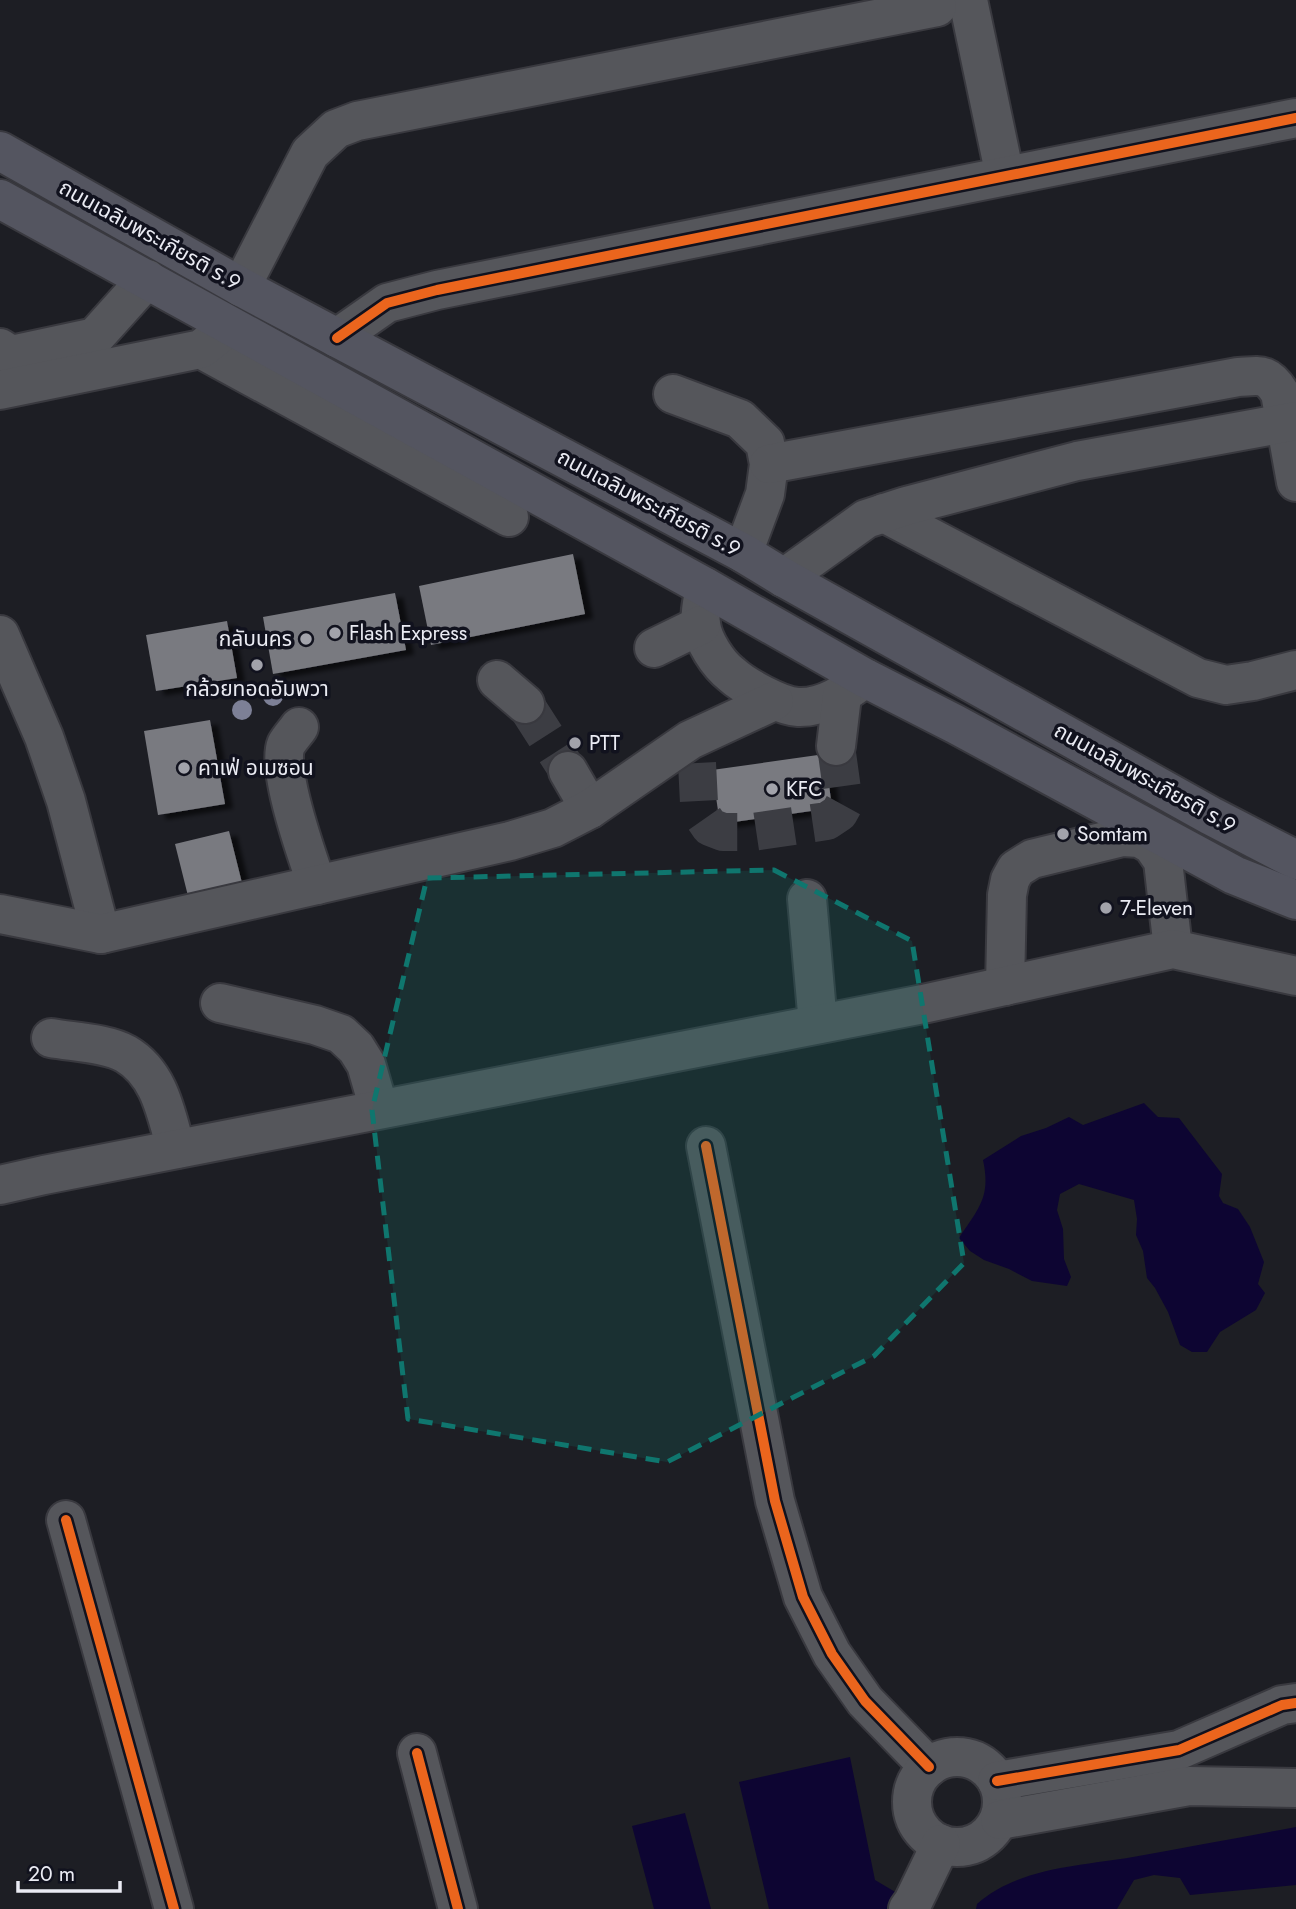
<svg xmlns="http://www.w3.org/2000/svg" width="1296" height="1909" viewBox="0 0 1296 1909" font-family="Jost,'Noto Sans Thai',sans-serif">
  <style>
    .water { fill: #0d0532 }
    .building { fill: #797a80; filter: url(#shadow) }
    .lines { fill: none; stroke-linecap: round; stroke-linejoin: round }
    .minor-tunnel { stroke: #3c3d43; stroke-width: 38; stroke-dasharray: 38 19; stroke-linecap: butt }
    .minor-casing { stroke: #39393f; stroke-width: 42 }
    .major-casing { stroke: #39393f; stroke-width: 42 }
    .minor { stroke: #55565b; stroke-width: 38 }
    .major { stroke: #545560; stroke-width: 38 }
    .cycleway-casing { stroke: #11121e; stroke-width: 15 }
    .cycleway { stroke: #eb651d; stroke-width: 10 }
    .tree { fill: #7d8096 }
    .marked { fill: #0f766e; fill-opacity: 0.2; stroke: #0f766e; stroke-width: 5; stroke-dasharray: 14 9; stroke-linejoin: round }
    .poi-dot { fill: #a2a3ab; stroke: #11121e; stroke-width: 2.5 }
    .labels { text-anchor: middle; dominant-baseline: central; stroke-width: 7; stroke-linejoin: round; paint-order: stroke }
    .street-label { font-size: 21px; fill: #eaebf3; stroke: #11121e }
    .poi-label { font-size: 21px; fill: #eaebf3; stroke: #11121e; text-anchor: start }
  </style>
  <defs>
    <filter id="shadow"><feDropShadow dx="8" dy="4.5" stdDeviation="2" flood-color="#0009"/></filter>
  </defs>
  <rect width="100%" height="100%" fill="#1d1e24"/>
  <g class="water">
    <path d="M 1144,1103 L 1158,1117 L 1179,1118 L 1222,1174 L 1219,1196 L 1223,1203 L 1238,1209 L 1250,1227 L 1264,1262 L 1258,1284 L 1265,1293 L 1256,1310 L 1220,1332 L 1207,1352 L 1192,1352 L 1180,1345 L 1168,1312 L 1155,1288 L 1147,1278 L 1143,1251 L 1136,1235 L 1137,1219 L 1134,1200 L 1079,1184 L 1060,1194 L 1057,1210 L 1063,1229 L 1064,1259 L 1071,1277 L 1067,1286 L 1032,1281 L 1009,1269 L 984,1260 L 970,1251 L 959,1238 C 979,1208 991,1197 983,1160 L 1021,1136 L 1046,1128 L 1069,1117 L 1083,1125 Z"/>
    <polygon points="850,1757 875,1880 924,1909 769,1909 739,1782"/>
    <polygon points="685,1813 711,1909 654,1909 632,1826"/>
    <path d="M 1296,1827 L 1296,1885 L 1190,1895 L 1180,1878 L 1154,1875 L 1134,1880 L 1117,1909 L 976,1909 L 977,1904 C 1019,1867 1081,1866 1133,1857 C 1187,1847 1242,1837 1296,1827 Z"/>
  </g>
  <g class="building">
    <polygon points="573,554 585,614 431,645 419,586"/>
    <polygon points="395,593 406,650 273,674 263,617"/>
    <polygon points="227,621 237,678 156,691 146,635"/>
    <polygon points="210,720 225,804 158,815 144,731"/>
    <polygon points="825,754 832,808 720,824 712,770"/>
    <polygon points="229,831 243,887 189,900 175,844"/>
  </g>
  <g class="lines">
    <g class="minor-tunnel">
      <polyline points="525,704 568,771"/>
      <polyline points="697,763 699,803 703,817 710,827 723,832 753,832 827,821 839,813 844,804 836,746"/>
    </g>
    <g class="minor-casing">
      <g id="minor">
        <polyline points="968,0 1005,176"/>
        <polyline points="241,287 310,153 336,129 357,121 937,7"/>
        <polyline points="337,338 387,303 437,290 1296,118"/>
        <polyline points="0,348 11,355 95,337 147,279"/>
        <polyline points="201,349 509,517"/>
        <polyline points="0,390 201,349 221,333"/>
        <polyline points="673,394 740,419 765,443 769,464 765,494 743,553"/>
        <path d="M 769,464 L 1238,377 C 1260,376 1267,372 1280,393 L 1296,482"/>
        <polyline points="884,513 1198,678 1226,685 1253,681 1296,670"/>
        <polyline points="784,578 866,519 906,506 1077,461 1296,421"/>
        <path d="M 705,587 C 703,599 699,612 701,624 C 703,641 718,664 731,674 C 744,686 780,706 798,707 C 824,708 845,693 865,678"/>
        <polyline points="0,635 44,737 66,801 101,934"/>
        <polyline points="654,648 701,625"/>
        <polyline points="497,680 525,704"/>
        <path d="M 299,727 C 295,733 289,739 286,745 C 276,769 308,859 317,885"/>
        <polyline points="836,746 842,696"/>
        <polyline points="568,771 590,809"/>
        <polyline points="807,899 818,1024"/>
        <polyline points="0,914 101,934 510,841 553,828 590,809 690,740 774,701"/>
        <polyline points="1005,986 1007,895 1010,880 1016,869 1032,859 1122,837 1140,838 1152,845 1163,861 1173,949"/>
        <polyline points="220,1003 315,1025 341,1034 356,1048 366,1064 379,1109"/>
        <path d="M 51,1038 C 73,1042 107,1043 126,1054 C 160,1074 166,1114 176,1149"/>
        <polyline points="706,1146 775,1501 803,1597 832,1654 865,1701 929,1767"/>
        <polyline points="0,1185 44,1175 923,1004 1173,949 1296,976"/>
        <polyline points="66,1520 174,1909"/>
        <polyline points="417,1753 458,1909"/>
        <circle cx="957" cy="1802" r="45"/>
        <polyline points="997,1781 1179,1750 1282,1705 1296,1703"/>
        <polyline points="1000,1820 1189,1786 1296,1788"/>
        <polyline points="908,1909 913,1902 941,1844"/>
      </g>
    </g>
    <g class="major-casing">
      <g id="major">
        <polyline points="0,151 241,287 743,553 784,578 1211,816 1296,860"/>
        <polyline points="0,199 705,587 865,678 955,724 1234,875 1296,900"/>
      </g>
    </g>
    <use href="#minor" class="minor"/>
    <use href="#major" class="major"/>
    <g class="cycleway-casing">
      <g id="cycleway">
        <polyline points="337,338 387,303 437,290 1296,118"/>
        <polyline points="706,1146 775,1501 803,1597 832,1654 865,1701 929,1767"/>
        <polyline points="66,1520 174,1909"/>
        <polyline points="417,1753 458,1909"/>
        <polyline points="997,1781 1179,1750 1282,1705 1296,1703"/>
      </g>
    </g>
    <use href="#cycleway" class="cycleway"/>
  </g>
  <g class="tree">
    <circle cx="273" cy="696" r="10"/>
    <circle cx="242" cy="710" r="10"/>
  </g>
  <path class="marked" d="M 774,870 L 912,941 L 964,1263 L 874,1356 L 667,1462 L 408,1419 L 372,1110 L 427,878 Z"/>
  <g class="poi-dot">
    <circle cx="335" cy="633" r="7"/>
    <circle cx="306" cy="639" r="7"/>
    <circle cx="257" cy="665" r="7"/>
    <circle cx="575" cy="743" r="7"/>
    <circle cx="184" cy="768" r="7"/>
    <circle cx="772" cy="789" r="7"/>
    <circle cx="1063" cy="834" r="7"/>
    <circle cx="1106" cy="908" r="7"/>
  </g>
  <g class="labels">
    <g class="street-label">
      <text transform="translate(150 235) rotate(29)">ถนนเฉลิมพระเกียรติ ร.9</text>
      <text transform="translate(649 503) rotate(28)">ถนนเฉลิมพระเกียรติ ร.9</text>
      <text transform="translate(1145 778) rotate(29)">ถนนเฉลิมพระเกียรติ ร.9</text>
    </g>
    <g class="poi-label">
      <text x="349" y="633">Flash Express</text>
      <text x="292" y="639" text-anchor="end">กลับนคร</text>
      <text x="257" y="689" text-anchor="middle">กล้วยทอดอัมพวา</text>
      <text x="589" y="743">PTT</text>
      <text x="198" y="768">คาเฟ่ อเมซอน</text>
      <text x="786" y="789">KFC</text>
      <text x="1077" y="834">Somtam</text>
      <text x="1120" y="908">7-Eleven</text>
    </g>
  </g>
  <path d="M18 1881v10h102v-10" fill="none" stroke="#eaebf3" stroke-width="3.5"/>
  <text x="28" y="1881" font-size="21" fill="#eaebf3" stroke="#11121e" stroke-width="5" paint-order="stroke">20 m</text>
</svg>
